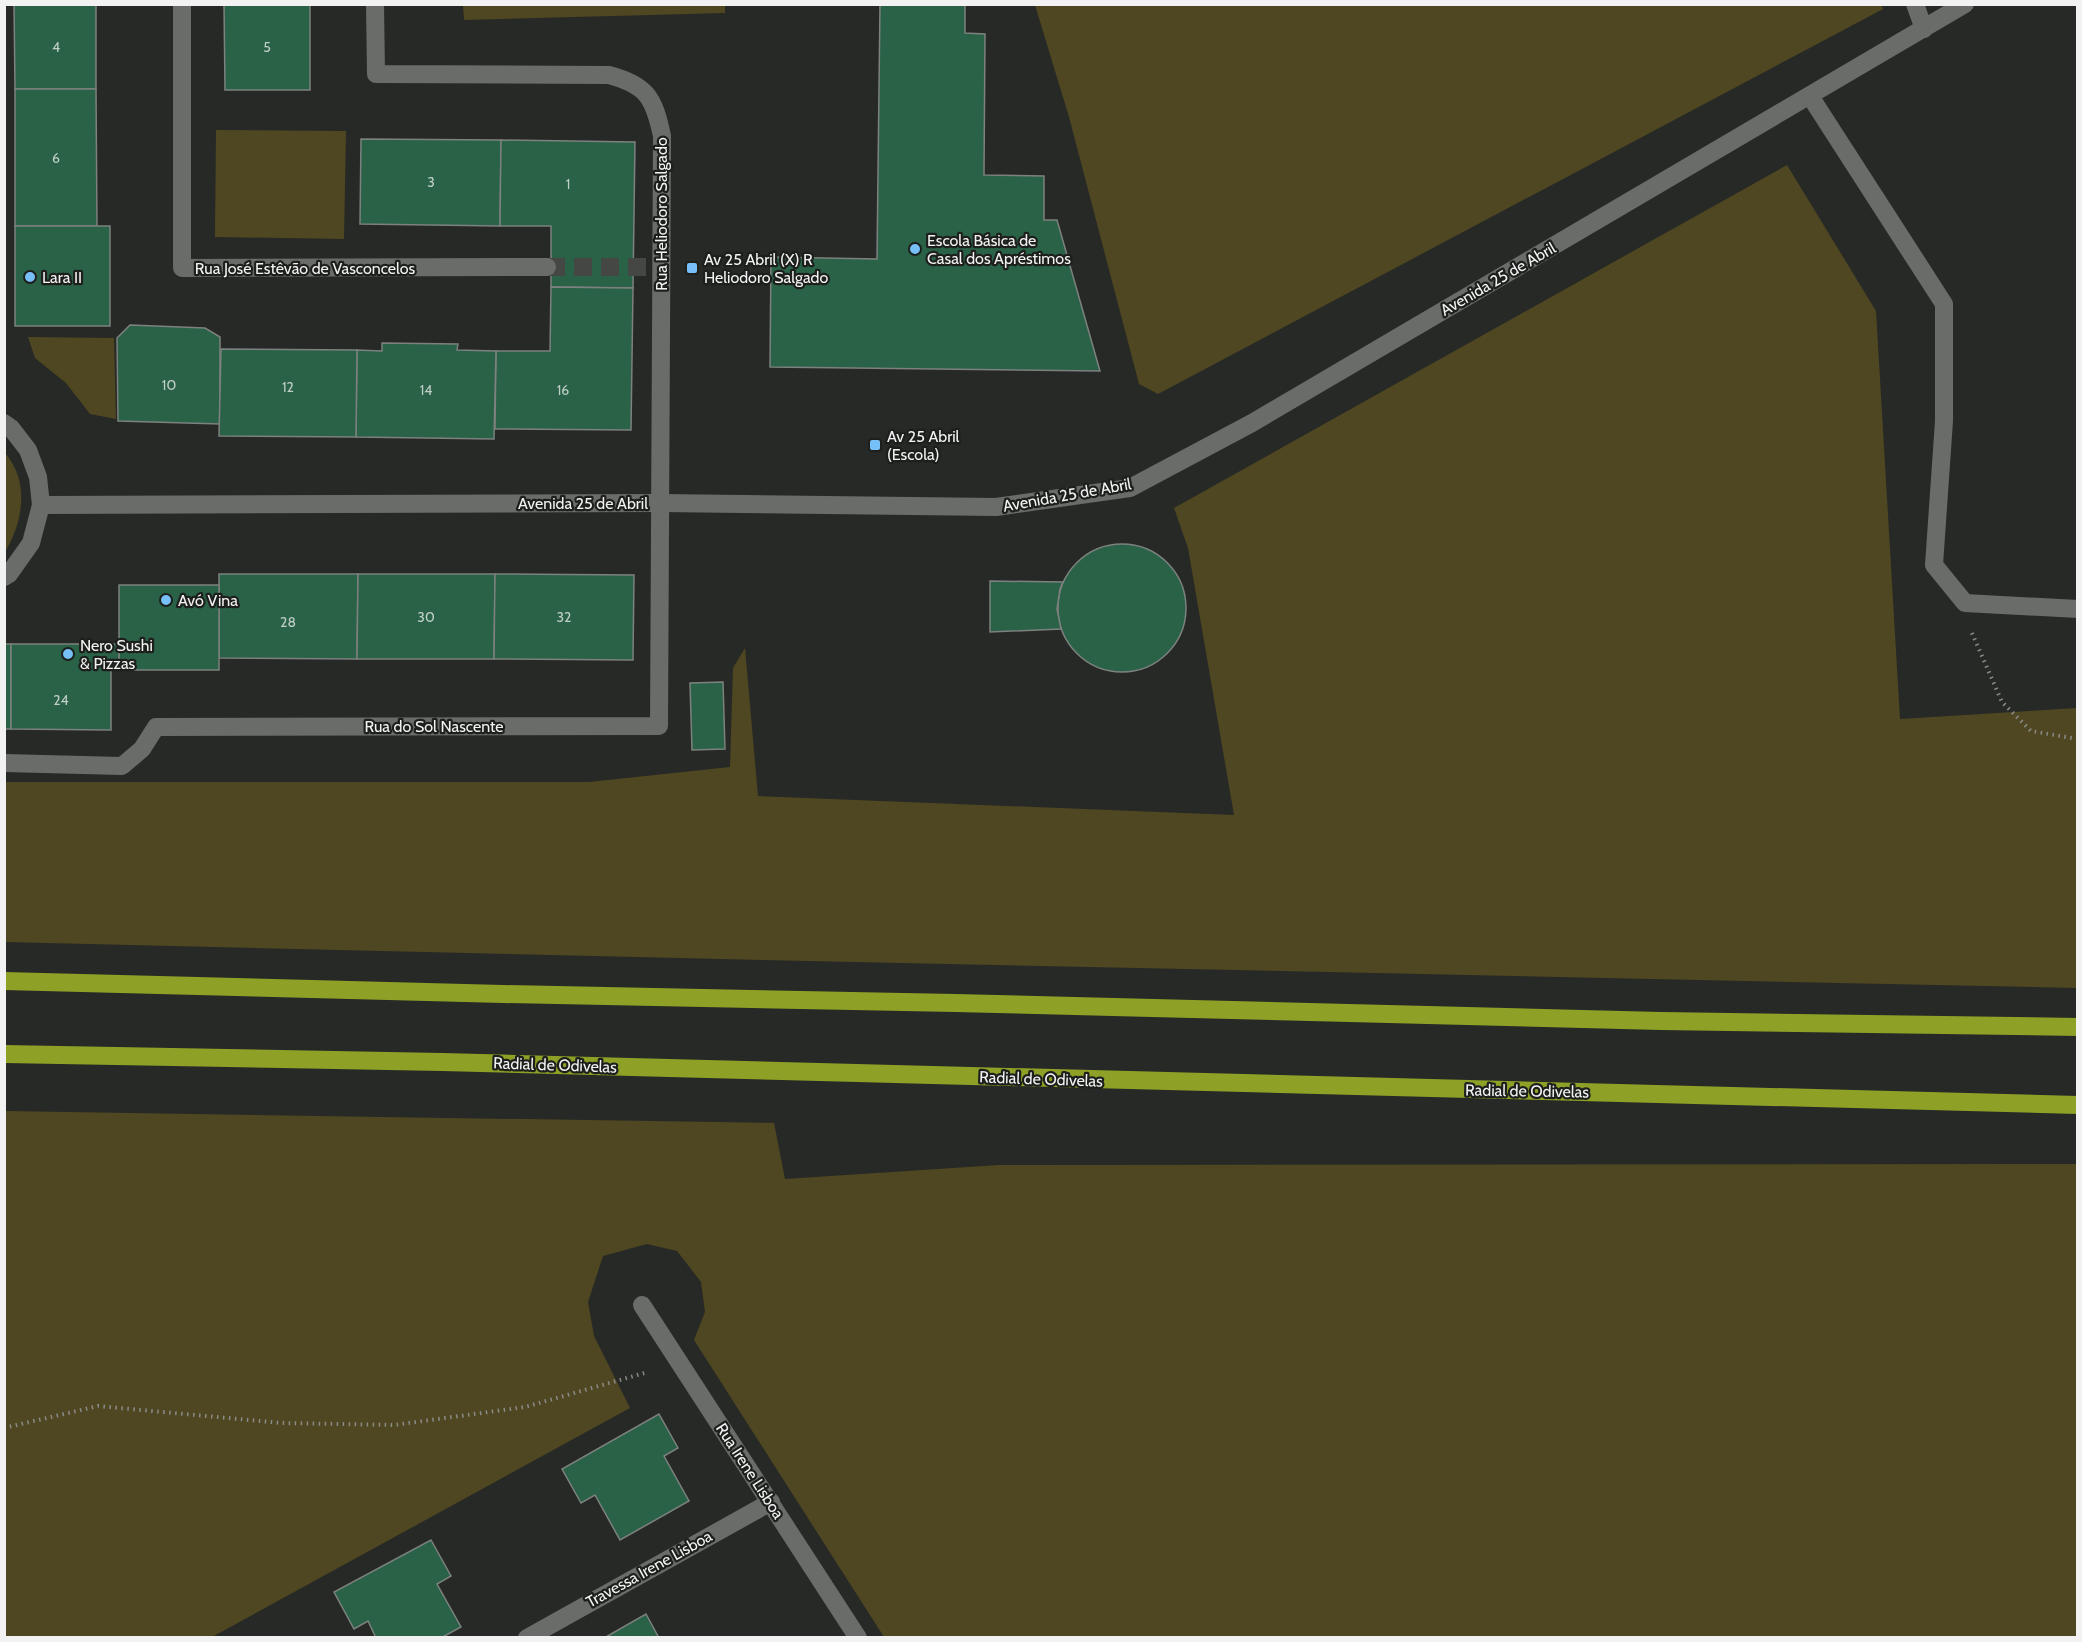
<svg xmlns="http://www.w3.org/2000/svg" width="2082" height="1642" viewBox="0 0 2082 1642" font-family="Cabin,sans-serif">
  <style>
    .green { fill: #4f4721 }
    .building { fill: #2a6247; stroke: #7d817f; stroke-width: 1.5 }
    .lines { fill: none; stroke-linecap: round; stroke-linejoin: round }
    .minor-tunnel { stroke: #454744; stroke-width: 18; stroke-dasharray: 18 9; stroke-linecap: butt }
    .path { stroke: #8a8b89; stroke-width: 4; stroke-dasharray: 1.5 4.5; stroke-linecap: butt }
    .pedestrian { stroke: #6a6c69; stroke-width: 18 }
    .minor { stroke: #6a6c69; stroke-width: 18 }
    .tertiary { stroke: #6a6c69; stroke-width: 18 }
    .trunk { stroke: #8ea126; stroke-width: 18 }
    .poi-dot { fill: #77bff7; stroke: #1d1f1d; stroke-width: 2 }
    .labels { text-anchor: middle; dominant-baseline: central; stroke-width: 4.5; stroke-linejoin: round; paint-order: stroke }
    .number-label { font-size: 14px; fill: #bfcec6 }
    .street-label { font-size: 16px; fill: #f1f2f1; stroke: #1d1f1d }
    .poi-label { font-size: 16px; fill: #f1f2f1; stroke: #1d1f1d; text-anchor: start }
  </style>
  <rect width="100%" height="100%" fill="#272926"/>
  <g class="green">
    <polygon points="1881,4 1883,9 1158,394 1139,384 1069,117 1035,5"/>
    <polygon points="725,5 725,13 464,20 463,5"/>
    <polygon points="216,130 346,131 344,239 215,237"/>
    <polygon points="1787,165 1876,311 1900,719 2077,708 2077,988 763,960 5,942 5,782 589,782 730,767 733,668 745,648 758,796 1234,815 1188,548 1174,508"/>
    <polygon points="28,337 114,338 116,419 90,414 66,383 35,358"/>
    <path d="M 5,453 C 30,482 23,522 5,552 Z"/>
    <polygon points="5,1111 774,1123 785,1179 999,1165 2077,1164 2077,1637 884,1637 694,1340 705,1312 701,1282 677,1251 647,1244 603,1256 588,1302 594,1336 630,1408 212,1637 5,1637"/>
  </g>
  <g class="building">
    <polygon points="14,4 96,4 96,89 15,89"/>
    <polygon points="224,4 310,4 310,90 225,90"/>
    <polygon points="880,4 965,4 965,33 985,34 984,175 1044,176 1044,220 1057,220 1100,371 770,367 771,257 877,259"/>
    <polygon points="15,89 96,89 97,226 15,226"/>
    <polygon points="361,139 501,140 500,226 360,224"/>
    <polygon points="501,140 635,142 633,288 551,287 551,226 500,226"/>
    <rect x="15" y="226" width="95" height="100"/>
    <polygon points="551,287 633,288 631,430 495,429 496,351 550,351"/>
    <polygon points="130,325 205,328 220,337 220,424 118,421 117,338"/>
    <polygon points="382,343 458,344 457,350 496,351 494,439 356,437 357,350 382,351"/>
    <polygon points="221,349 357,350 356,437 219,436"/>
    <circle cx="1122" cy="608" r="64"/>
    <polygon points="219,574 358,574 357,659 219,658"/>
    <polygon points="358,574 495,574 494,659 357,659"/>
    <polygon points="495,574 634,575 633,660 494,659"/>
    <polygon points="990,581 1063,582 1060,589 1057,609 1061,629 990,632"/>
    <rect x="119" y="585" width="100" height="85"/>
    <rect x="4" y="644" width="7" height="85"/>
    <polygon points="11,644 119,644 119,670 111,670 111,730 11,729"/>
    <polygon points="723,682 725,749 692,750 690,683"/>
    <polygon points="659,1414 678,1448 664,1456 689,1501 620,1540 595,1495 581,1503 562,1469"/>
    <polygon points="431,1540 451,1576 437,1584 461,1627 441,1638 376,1638 368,1621 354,1629 334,1592"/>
    <polygon points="646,1614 659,1638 604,1638"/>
  </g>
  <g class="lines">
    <polyline class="minor-tunnel" points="547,267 661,267"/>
    <g class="path">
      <polyline points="1972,633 2002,702 2031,731 2078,739"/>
      <polyline points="4,1428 98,1406 282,1423 394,1425 525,1407 648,1372"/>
    </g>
    <polyline class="pedestrian" points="1915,4 1924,29"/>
    <g class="minor">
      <polyline points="182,4 182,268 547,267"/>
      <polyline points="1810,96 1944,304 1944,421 1934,565 1965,603 2078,609"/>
      <path d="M 4,763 L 122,766 L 142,749 L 156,727 L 659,726 L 662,136 C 654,98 647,85 609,75 L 376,74 L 375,4"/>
      <polyline points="642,1305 858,1638"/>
      <polyline points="527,1638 771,1502"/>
    </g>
    <g class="tertiary">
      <polyline points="4,423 11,428 28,450 38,477 41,505 31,543 9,574 4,577"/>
      <polyline points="41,505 660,503 996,507 1130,488 1252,423 1965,4"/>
    </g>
    <g class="trunk">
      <polyline points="4,981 503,994 955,1003 1661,1021 2078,1027"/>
      <polyline points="4,1054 442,1062 2078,1105"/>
    </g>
  </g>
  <g class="poi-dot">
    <circle cx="915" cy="249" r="6"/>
    <rect x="686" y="262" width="12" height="12" rx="3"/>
    <circle cx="30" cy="277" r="6"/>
    <rect x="869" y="439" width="12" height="12" rx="3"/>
    <circle cx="166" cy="600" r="6"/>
    <circle cx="68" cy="654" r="6"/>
  </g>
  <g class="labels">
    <g class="number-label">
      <text x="56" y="47">4</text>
      <text x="267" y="47">5</text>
      <text x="56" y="158">6</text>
      <text x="431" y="182">3</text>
      <text x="568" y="184">1</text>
      <text x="169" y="385">10</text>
      <text x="288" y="387">12</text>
      <text x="426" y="390">14</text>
      <text x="563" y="390">16</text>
      <text x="426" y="617">30</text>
      <text x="564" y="617">32</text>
      <text x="288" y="622">28</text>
      <text x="61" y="700">24</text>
    </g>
    <g class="street-label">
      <text transform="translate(661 214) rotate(-90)">Rua Heliodoro Salgado</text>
      <text x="305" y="268">Rua José Estêvão de Vasconcelos</text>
      <text transform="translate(1498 279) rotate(-30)">Avenida 25 de Abril</text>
      <text transform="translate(1067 495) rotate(-10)">Avenida 25 de Abril</text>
      <text x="583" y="503">Avenida 25 de Abril</text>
      <text x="434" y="726">Rua do Sol Nascente</text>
      <text transform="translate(555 1065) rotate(2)">Radial de Odivelas</text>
      <text transform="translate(1041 1079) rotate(2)">Radial de Odivelas</text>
      <text transform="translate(1527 1091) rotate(1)">Radial de Odivelas</text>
      <text transform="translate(750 1471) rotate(57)">Rua Irene Lisboa</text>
      <text transform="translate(649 1569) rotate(-29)">Travessa Irene Lisboa</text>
    </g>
    <g class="poi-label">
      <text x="927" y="240">Escola Básica de<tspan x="927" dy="18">Casal dos Apréstimos</tspan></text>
      <text x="704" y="259">Av 25 Abril (X) R<tspan x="704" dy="18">Heliodoro Salgado</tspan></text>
      <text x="42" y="277">Lara II</text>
      <text x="887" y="436">Av 25 Abril<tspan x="887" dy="18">(Escola)</tspan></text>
      <text x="178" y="600">Avó Vina</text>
      <text x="80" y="645">Nero Sushi<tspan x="80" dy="18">&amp; Pizzas</tspan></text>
    </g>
  </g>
  <rect width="2082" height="1642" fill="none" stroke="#f1f2f1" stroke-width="12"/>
</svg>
